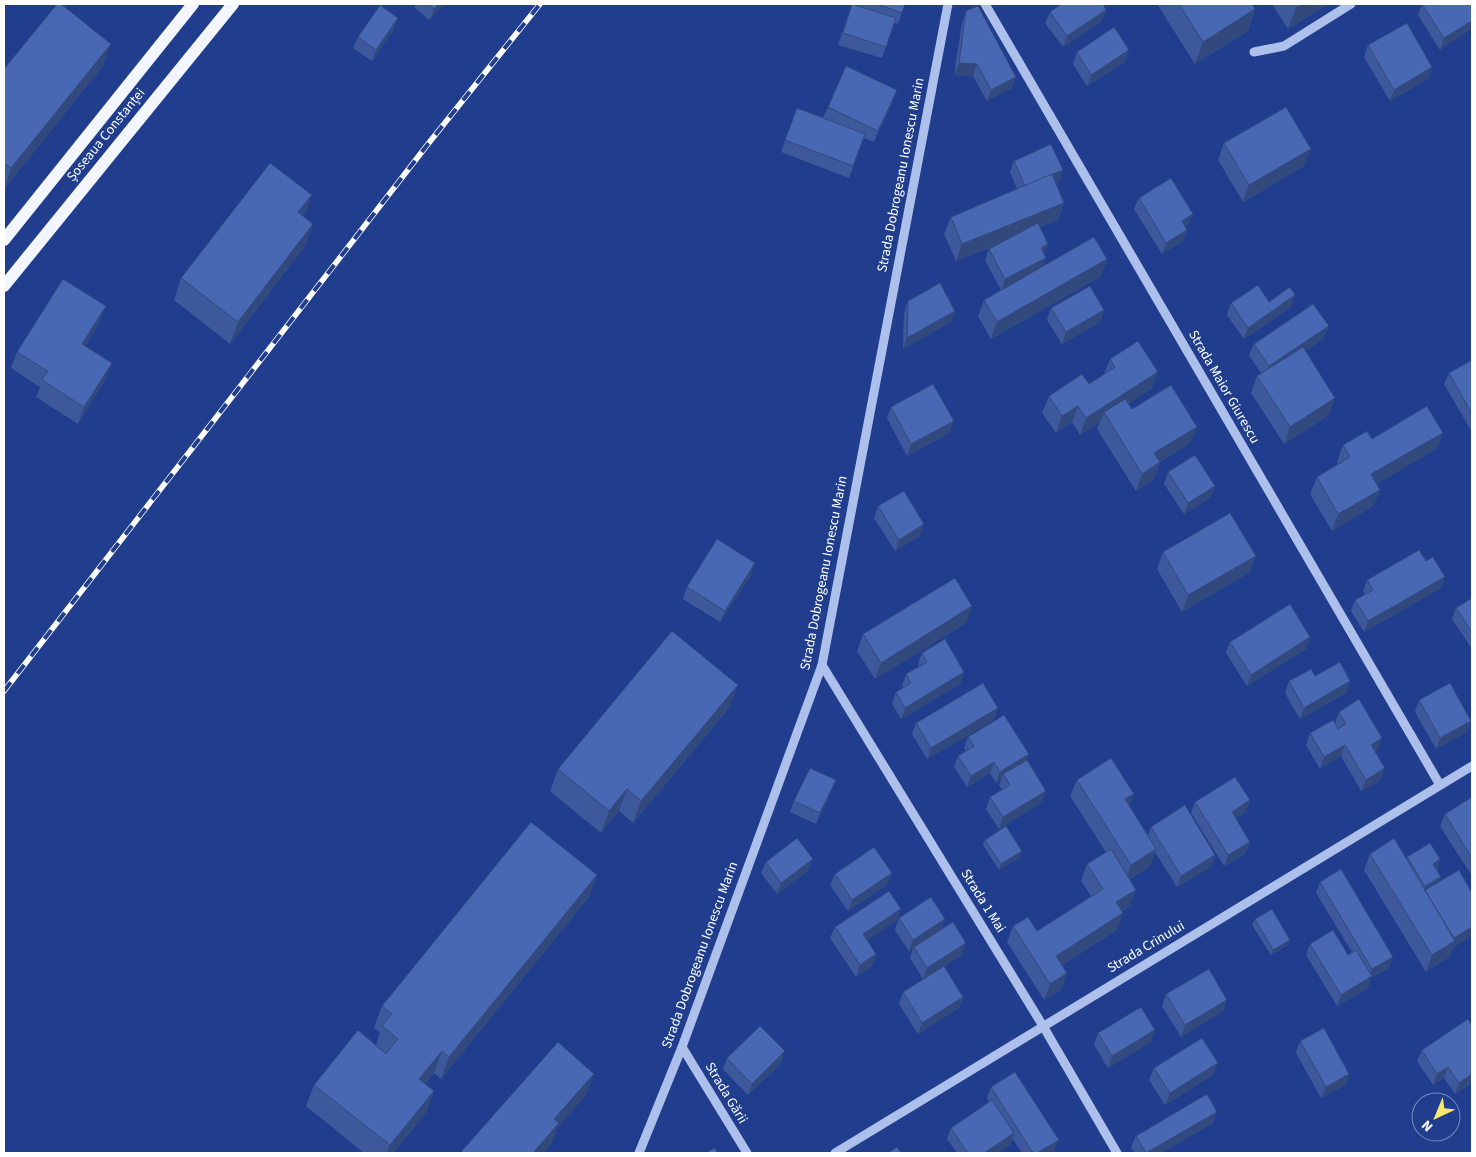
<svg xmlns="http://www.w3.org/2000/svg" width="1476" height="1157" viewBox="0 0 1476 1157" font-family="'Source Sans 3',sans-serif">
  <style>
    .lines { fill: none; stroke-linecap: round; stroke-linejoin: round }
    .minor { stroke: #adc0ec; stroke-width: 9 }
    .major { stroke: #f3f5ff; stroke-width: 12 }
    .rail-casing { stroke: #fff; stroke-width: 5.5 }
    .rail { stroke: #203e8d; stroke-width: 4; stroke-dasharray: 11; stroke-linecap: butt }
    .wall { fill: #3e599b }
    .shaded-wall { fill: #32497e }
    .building { fill: #4868b4; stroke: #32497e }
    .labels { text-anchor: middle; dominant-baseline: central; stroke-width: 4; stroke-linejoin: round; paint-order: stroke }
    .street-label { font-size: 14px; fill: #fff; stroke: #203e8d }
  </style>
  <rect width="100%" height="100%" fill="#203e8d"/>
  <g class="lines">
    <g class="minor">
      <polyline points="985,4 1440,785"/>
      <polyline points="1254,52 1284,46 1351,4"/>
      <polyline points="822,665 1043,1026 1117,1153"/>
      <polyline points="682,1047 747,1153"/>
      <polyline points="639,1153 682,1047 822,665 948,4"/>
      <polyline points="835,1153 1472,766"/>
    </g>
    <g class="major">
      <polyline points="4,240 193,4"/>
      <polyline points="4,286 233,4"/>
    </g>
    <g class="rail-casing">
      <polyline id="rail" points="4,691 428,144 540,4"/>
    </g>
    <use href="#rail" class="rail"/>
  </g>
  <g class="wall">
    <polygon points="416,4 444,4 429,20 414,7"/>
    <polygon points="852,4 905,4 898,24 894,23 882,58 838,45"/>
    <polygon points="1157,4 1252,4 1255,9 1248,31 1195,64"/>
    <polygon points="1272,4 1328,4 1288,29"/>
    <polygon points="1422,4 1472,4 1440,50 1418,15"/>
    <polygon points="1106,10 1102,21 1063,47 1045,23 1050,12"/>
    <polygon points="966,11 1012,88 987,101 973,76 954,75 962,23"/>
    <polygon points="394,29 372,61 353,48 358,37"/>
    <polygon points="1368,45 1432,67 1428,79 1390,101 1364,57"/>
    <polygon points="1077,52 1125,62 1087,86 1073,64"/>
    <polygon points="103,66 4,189 4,69"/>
    <polygon points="893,101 874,142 864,138 849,178 781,152 797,108 823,118 828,107"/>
    <polygon points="1224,143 1304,166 1243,202 1218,160"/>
    <polygon points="1014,161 1059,182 1056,183 1064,203 1058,220 1040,227 1048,244 1044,254 1043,266 1107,259 1101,276 991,339 978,316 984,300 1001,290 985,260 989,249 997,245 956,261 944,234 951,217 1017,189 1010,172"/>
    <polygon points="1139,198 1193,214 1188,225 1186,227 1187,230 1183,241 1162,254 1134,209"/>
    <polygon points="305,246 230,344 174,300 181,278"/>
    <polygon points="908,301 951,322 903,349 904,313"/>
    <polygon points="1269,302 1291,307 1244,339 1227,315 1231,303"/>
    <polygon points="1051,308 1104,310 1100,322 1062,344 1047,320"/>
    <polygon points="99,323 85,346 105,380 78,424 36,397 40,387 11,368 17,352"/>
    <polygon points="1324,338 1305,351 1329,415 1284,444 1251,393 1257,376 1261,373 1249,355 1254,344"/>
    <polygon points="1110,359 1152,388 1128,404 1132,409 1190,443 1160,462 1154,479 1136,491 1097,429 1100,422 1080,435 1072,422 1056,433 1042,413 1049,396 1089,384 1104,374"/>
    <polygon points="1472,360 1472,432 1444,384 1449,373"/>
    <polygon points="891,407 949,433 907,456 887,418"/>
    <polygon points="1443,433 1436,449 1376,484 1380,490 1373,506 1332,531 1310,494 1317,477 1338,464 1337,462 1343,445"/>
    <polygon points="1168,472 1215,486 1211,497 1184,514 1164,484"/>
    <polygon points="878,506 920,536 895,551 874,518"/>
    <polygon points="1163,552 1250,572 1182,612 1157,569"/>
    <polygon points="751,575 720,622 683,599 687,587"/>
    <polygon points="1367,580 1441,588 1364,632 1351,611 1355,600 1365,594 1363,591"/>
    <polygon points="1472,598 1472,649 1452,619 1456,608"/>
    <polygon points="972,606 966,623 875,679 857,651 863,634"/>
    <polygon points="1230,642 1306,649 1247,686 1226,653"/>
    <polygon points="922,653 964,672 960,684 901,719 892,704 896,692 904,688 902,686 906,674 919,666 918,664"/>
    <polygon points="1315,676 1350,681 1346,693 1300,719 1285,693 1289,681"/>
    <polygon points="1419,700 1471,721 1467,732 1436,749 1415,712"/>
    <polygon points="730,707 633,823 619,811 601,833 550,791 558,769"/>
    <polygon points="1339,712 1378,750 1375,752 1381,780 1361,791 1341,756 1320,769 1306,745 1310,733 1335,723"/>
    <polygon points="994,720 927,759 912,734 916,723"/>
    <polygon points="968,737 1029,754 1026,760 1042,802 999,829 986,809 990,797 1002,790 999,785 1001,780 996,783 990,773 967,787 954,767 958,756 966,751 964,748"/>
    <polygon points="836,780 831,792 816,824 790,812 794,801"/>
    <polygon points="1077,780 1129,806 1148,835 1151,827 1215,855 1211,867 1177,887 1155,852 1150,866 1130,879 1130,906 1122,912 1123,913 1117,930 1062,965 1061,990 1044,1000 1007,942 1013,926 1037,931 1091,896 1081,881 1087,864 1106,852 1070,796"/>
    <polygon points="1472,797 1472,876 1440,826 1445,814"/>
    <polygon points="1250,800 1246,812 1236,818 1246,853 1224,866 1191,813 1195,802"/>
    <polygon points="985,840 1020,857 999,870 983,845"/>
    <polygon points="1370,854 1406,859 1407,857 1440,859 1437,870 1441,877 1439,882 1453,948 1449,957 1426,972 1364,870"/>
    <polygon points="766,862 808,871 777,894 761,873"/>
    <polygon points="835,874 887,885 848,911 830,885"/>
    <polygon points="597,875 589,897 441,1079 434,1073 425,1084 434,1091 426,1113 393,1153 364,1153 306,1106 314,1085 376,1045 380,1032 374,1028 382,1006"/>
    <polygon points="1320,882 1389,968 1371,978 1368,988 1337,1006 1306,955 1310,944 1348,955 1352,952 1316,893"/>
    <polygon points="901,909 897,920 867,940 876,954 872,966 856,977 830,938 835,927"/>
    <polygon points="899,918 945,919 941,930 962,955 923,979 910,958 913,948 909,951 895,930"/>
    <polygon points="1255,919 1288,945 1271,955 1252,925"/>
    <polygon points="903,992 963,997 959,1008 918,1034 899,1004"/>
    <polygon points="1166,994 1227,1000 1223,1011 1181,1037 1162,1006"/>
    <polygon points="1472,1025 1472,1083 1455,1094 1444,1078 1433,1085 1417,1061 1422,1050"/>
    <polygon points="1098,1033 1151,1042 1108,1068 1094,1045"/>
    <polygon points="1300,1041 1349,1074 1345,1085 1321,1098 1296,1053"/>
    <polygon points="727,1058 781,1063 748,1095 723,1069"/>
    <polygon points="1154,1068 1214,1074 1165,1105 1149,1080"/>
    <polygon points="991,1087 1059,1140 1054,1151 1051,1153 1022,1153 1012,1138 1010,1145 997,1153 957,1153 947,1139 951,1128 989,1102 987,1098"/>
    <polygon points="1217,1112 1213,1123 1161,1153 1135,1153 1131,1147 1136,1136"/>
  </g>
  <g class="shaded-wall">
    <polygon points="438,4 444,4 429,20 434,9"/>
    <polygon points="1302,4 1328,4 1288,29 1296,7"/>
    <polygon points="1255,9 1248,31 1195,64 1203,42"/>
    <polygon points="1106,10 1102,21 1063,47 1067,36"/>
    <polygon points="398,18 394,29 372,61 376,50"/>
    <polygon points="1472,21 1472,29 1440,50 1444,38"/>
    <polygon points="111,44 103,66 4,189 11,168"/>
    <polygon points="1129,50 1125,62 1087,86 1091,75"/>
    <polygon points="959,63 977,64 973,76 954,75"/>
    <polygon points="1432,67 1428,79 1390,101 1394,90"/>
    <polygon points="1016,77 1012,88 987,101 991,90"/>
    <polygon points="897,90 893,101 874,142 878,131"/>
    <polygon points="1311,149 1304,166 1243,202 1249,185"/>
    <polygon points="1063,170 1059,182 1022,199 1026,187"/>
    <polygon points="312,195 304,217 298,212"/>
    <polygon points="1064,203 1058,220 956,261 962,244"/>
    <polygon points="1193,214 1188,225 1178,232 1182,221"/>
    <polygon points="313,224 305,246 230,344 238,322"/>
    <polygon points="1187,230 1183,241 1162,254 1166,243"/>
    <polygon points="1048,244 1044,255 1041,248"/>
    <polygon points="1046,258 1042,269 1001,291 1005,279"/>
    <polygon points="1107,259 1101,276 991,339 997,322"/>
    <polygon points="1295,295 1291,307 1244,339 1248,328"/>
    <polygon points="106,306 99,323 76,361 82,344"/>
    <polygon points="1104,310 1100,322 1062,344 1066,332"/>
    <polygon points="955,311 951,322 903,349 907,338"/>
    <polygon points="1329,326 1324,338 1265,378 1269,366"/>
    <polygon points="112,363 105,380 78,424 84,407"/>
    <polygon points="1158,372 1152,388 1107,418 1104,412 1100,422 1080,435 1086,418"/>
    <polygon points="1335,398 1329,415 1284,444 1290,427"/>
    <polygon points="1078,406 1072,422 1056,433 1062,416"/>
    <polygon points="954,421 949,433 907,456 911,444"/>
    <polygon points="1197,427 1190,443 1148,469 1154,453"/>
    <polygon points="1443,433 1436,449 1365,491 1371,474"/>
    <polygon points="1160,462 1154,479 1136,491 1142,474"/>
    <polygon points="1215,486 1211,497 1184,514 1188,503"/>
    <polygon points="1380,490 1373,506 1332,531 1338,514"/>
    <polygon points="924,524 920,536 895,551 899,540"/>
    <polygon points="1256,556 1250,572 1182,612 1188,595"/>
    <polygon points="755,563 751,575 720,622 725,611"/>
    <polygon points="1445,577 1441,588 1364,632 1368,621"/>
    <polygon points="972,606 966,623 875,679 881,663"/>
    <polygon points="1310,637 1306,649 1247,686 1251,675"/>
    <polygon points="964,672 960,684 901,719 905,708"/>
    <polygon points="1350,681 1346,693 1300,719 1304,708"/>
    <polygon points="738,685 730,707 633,823 641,801"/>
    <polygon points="998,708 994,720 927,759 931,748"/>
    <polygon points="1471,721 1467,732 1436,749 1440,738"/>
    <polygon points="1382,738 1378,750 1367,756 1371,745"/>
    <polygon points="1345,745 1341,756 1320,769 1324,757"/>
    <polygon points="1029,754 1024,766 1003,774 1001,780 996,783 1000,772"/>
    <polygon points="994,762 990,773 967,787 971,776"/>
    <polygon points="1385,768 1381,780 1361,791 1366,780"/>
    <polygon points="836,780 831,792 816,824 820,813"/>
    <polygon points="627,789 619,811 601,833 609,811"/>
    <polygon points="1046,791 1042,802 999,829 1003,817"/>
    <polygon points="1134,794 1128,811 1125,799"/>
    <polygon points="1250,800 1246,812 1227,823 1232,812"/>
    <polygon points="1250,842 1246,853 1224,866 1228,855"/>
    <polygon points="1156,849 1150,866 1125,882 1131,865"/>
    <polygon points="1022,851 1020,857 999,870 1001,864"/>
    <polygon points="1215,855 1211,867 1177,887 1181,876"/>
    <polygon points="813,859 808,871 777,894 781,883"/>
    <polygon points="1440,859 1436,870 1433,864"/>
    <polygon points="892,873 887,885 848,911 852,900"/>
    <polygon points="597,875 589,897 441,1079 449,1057"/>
    <polygon points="1441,877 1437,888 1421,898 1425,886"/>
    <polygon points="1136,890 1130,906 1110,919 1116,902"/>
    <polygon points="901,909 897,920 859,946 863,934"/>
    <polygon points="1123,913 1117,930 1050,972 1056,956"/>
    <polygon points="945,919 940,930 914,947 913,948 909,951 913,940"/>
    <polygon points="1472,927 1472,936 1453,948 1449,957 1426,972 1432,955 1453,938"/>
    <polygon points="1290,940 1288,945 1271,955 1273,950"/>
    <polygon points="966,943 962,955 923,979 927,968"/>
    <polygon points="876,954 872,966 856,977 860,965"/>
    <polygon points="1393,957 1389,968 1371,978 1368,988 1337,1006 1341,995 1369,978 1372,969"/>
    <polygon points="1067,973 1061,990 1044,1000 1050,984"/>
    <polygon points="963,997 959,1008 918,1034 922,1023"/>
    <polygon points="1227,1000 1223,1011 1181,1037 1185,1025"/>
    <polygon points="1155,1030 1151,1042 1108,1068 1112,1056"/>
    <polygon points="442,1051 434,1073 411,1101 419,1079"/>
    <polygon points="785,1051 781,1063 748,1095 752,1084"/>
    <polygon points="1218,1063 1214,1074 1165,1105 1170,1093"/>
    <polygon points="1448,1067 1444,1078 1433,1085 1437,1074"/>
    <polygon points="594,1074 586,1095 557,1129 551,1145 544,1153 533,1153 554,1119"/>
    <polygon points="1349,1074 1345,1085 1321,1098 1326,1087"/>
    <polygon points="1472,1074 1472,1083 1455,1094 1459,1083"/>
    <polygon points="434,1091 426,1113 393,1153 387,1153 390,1145"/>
    <polygon points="1217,1112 1213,1123 1161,1153 1146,1153"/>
    <polygon points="1014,1133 1010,1145 997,1153 984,1153"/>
    <polygon points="1059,1140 1054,1151 1051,1153 1037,1153"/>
  </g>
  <g class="building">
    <polygon points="57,4 61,4 111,44 11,168 4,163 4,69"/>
    <polygon points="428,4 438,4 434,9"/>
    <polygon points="852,4 896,18 886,47 843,33"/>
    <polygon points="877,4 905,4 902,13"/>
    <polygon points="1061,4 1103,4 1106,10 1067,36 1050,12"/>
    <polygon points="1179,4 1252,4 1255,9 1203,42"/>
    <polygon points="1294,4 1302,4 1296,7"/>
    <polygon points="1422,4 1472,4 1472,21 1444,38"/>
    <polygon points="380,5 398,18 376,50 358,37"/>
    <polygon points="978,6 1016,77 991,90 977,64 959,63 966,11"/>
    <polygon points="1407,23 1432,67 1394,90 1368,45"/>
    <polygon points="1114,27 1129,50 1091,75 1077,52"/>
    <polygon points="846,66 897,90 878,131 828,107"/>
    <polygon points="1286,107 1311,149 1249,185 1224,143"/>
    <polygon points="797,108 865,134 853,166 785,140"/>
    <polygon points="1051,144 1063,170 1025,186 1014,161"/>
    <polygon points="270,163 312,195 298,212 313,224 238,322 181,278"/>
    <polygon points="1052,174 1064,203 962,244 951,217"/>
    <polygon points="1171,178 1193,214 1182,221 1187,230 1166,243 1139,198"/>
    <polygon points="1038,223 1048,244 1041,248 1046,258 1005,279 989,249"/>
    <polygon points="1094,237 1107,259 997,322 984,300"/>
    <polygon points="63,279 106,306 82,344 112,363 84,407 42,380 48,371 17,352"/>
    <polygon points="940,283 955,311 907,338 908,301"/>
    <polygon points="1258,285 1269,302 1290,287 1295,295 1248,328 1231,303"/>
    <polygon points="1090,286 1104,310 1066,332 1051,308"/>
    <polygon points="1313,304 1329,326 1269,366 1254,344"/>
    <polygon points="1138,341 1158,372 1086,418 1078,406 1062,416 1049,396 1082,374 1089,384 1115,367 1110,359"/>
    <polygon points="1303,347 1335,398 1290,427 1257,376"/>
    <polygon points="1472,360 1472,414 1449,373"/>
    <polygon points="933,384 954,421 911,444 891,407"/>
    <polygon points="1171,385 1197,427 1154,453 1160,462 1142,474 1104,412 1125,399 1132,409"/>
    <polygon points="1427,406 1443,433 1371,474 1380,490 1338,514 1317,477 1350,457 1343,445 1367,431 1372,439"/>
    <polygon points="1195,455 1215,486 1188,503 1168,472"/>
    <polygon points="904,491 924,524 899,540 878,506"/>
    <polygon points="1230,513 1256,556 1188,595 1163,552"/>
    <polygon points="717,539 755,563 725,611 687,587"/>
    <polygon points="1419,550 1426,561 1433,557 1445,577 1368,621 1355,600 1373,590 1367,580"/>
    <polygon points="955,578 972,606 881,663 863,634"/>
    <polygon points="1472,598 1472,632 1456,608"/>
    <polygon points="1290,604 1310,637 1251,675 1230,642"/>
    <polygon points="672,631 738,685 641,801 627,789 609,811 558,769"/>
    <polygon points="945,639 964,672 905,708 896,692 911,683 906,674 927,662 922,653"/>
    <polygon points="1340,662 1350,681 1304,708 1289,681 1311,669 1315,676"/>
    <polygon points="983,683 998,708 931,748 916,723"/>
    <polygon points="1450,683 1471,721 1440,738 1419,700"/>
    <polygon points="1359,699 1382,738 1371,745 1385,768 1366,780 1345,745 1324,757 1310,733 1333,720 1338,729 1346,724 1339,712"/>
    <polygon points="1004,715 1029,754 1000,772 994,762 971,776 958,756 974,746 968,737"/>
    <polygon points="1111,758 1134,794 1125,799 1156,849 1131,865 1077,780"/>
    <polygon points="1027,760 1046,791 1003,817 990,797 1010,785 1003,774"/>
    <polygon points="810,768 836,780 820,813 794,801"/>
    <polygon points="1235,777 1250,800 1232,812 1250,842 1228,855 1195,802"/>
    <polygon points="1472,797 1472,858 1445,814"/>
    <polygon points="1185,805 1215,855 1181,876 1151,827"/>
    <polygon points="531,822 597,875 449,1057 442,1051 419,1079 434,1091 390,1145 314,1085 358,1030 386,1054 398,1039 382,1026 392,1014 382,1006"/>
    <polygon points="1006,826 1022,851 1001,864 985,840"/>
    <polygon points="797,838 813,859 781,883 766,862"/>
    <polygon points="1394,838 1455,941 1432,955 1370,854"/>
    <polygon points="1430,843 1440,859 1433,864 1441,877 1425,886 1407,857"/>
    <polygon points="874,847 892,873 852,900 835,874"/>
    <polygon points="1111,849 1136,890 1116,902 1123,913 1056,956 1067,973 1050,984 1013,926 1028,917 1037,931 1103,889 1087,864"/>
    <polygon points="1341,869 1393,957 1372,969 1320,882"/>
    <polygon points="1459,870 1472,893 1472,927 1454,938 1425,890"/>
    <polygon points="889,891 901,909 863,934 876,954 860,965 835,927"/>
    <polygon points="931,897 945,919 913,940 899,918"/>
    <polygon points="1272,909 1290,940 1273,950 1255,919"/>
    <polygon points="953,922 966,943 927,968 914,947"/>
    <polygon points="1333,930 1348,955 1356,950 1372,976 1341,995 1310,944"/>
    <polygon points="944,966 963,997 922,1023 903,992"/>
    <polygon points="1209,969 1227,1000 1185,1025 1166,994"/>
    <polygon points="1141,1007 1155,1030 1112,1056 1098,1033"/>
    <polygon points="1468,1019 1472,1025 1472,1074 1459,1083 1448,1067 1437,1074 1422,1050"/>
    <polygon points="760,1026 785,1051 752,1084 727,1058"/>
    <polygon points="1324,1028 1349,1074 1326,1087 1300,1041"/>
    <polygon points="1202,1038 1218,1063 1170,1093 1154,1068"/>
    <polygon points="558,1042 594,1074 554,1119 559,1123 533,1153 460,1153"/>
    <polygon points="1015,1072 1059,1140 1037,1153 1033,1153 991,1087"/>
    <polygon points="1207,1094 1217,1112 1146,1153 1136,1136"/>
    <polygon points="992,1100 1014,1133 984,1153 968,1153 951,1128"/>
    <polygon points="897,1147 901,1153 888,1153"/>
    <polygon points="714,1148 718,1153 706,1153"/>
  </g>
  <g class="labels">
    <g class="street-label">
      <text transform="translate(106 135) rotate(-51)">Șoseaua Constanței</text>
      <text transform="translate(901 175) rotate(-79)">Strada Dobrogeanu Ionescu Marin</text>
      <text transform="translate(1224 387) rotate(60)">Strada Maior Giurescu</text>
      <text transform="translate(824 573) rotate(-79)">Strada Dobrogeanu Ionescu Marin</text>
      <text transform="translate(983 901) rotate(58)">Strada 1 Mai</text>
      <text transform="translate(1146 947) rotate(-31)">Strada Crinului</text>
      <text transform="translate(700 955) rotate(-70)">Strada Dobrogeanu Ionescu Marin</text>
      <text transform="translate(726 1093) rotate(59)">Strada Gării</text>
    </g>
  </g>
  <rect width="1476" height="1157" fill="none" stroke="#ffffff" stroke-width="10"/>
  <g transform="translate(1436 1117) rotate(224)"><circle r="24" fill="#203e8d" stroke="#798bbb"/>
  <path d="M0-4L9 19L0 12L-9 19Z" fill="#fae76e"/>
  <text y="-8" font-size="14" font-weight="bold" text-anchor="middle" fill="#ffffff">N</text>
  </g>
</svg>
